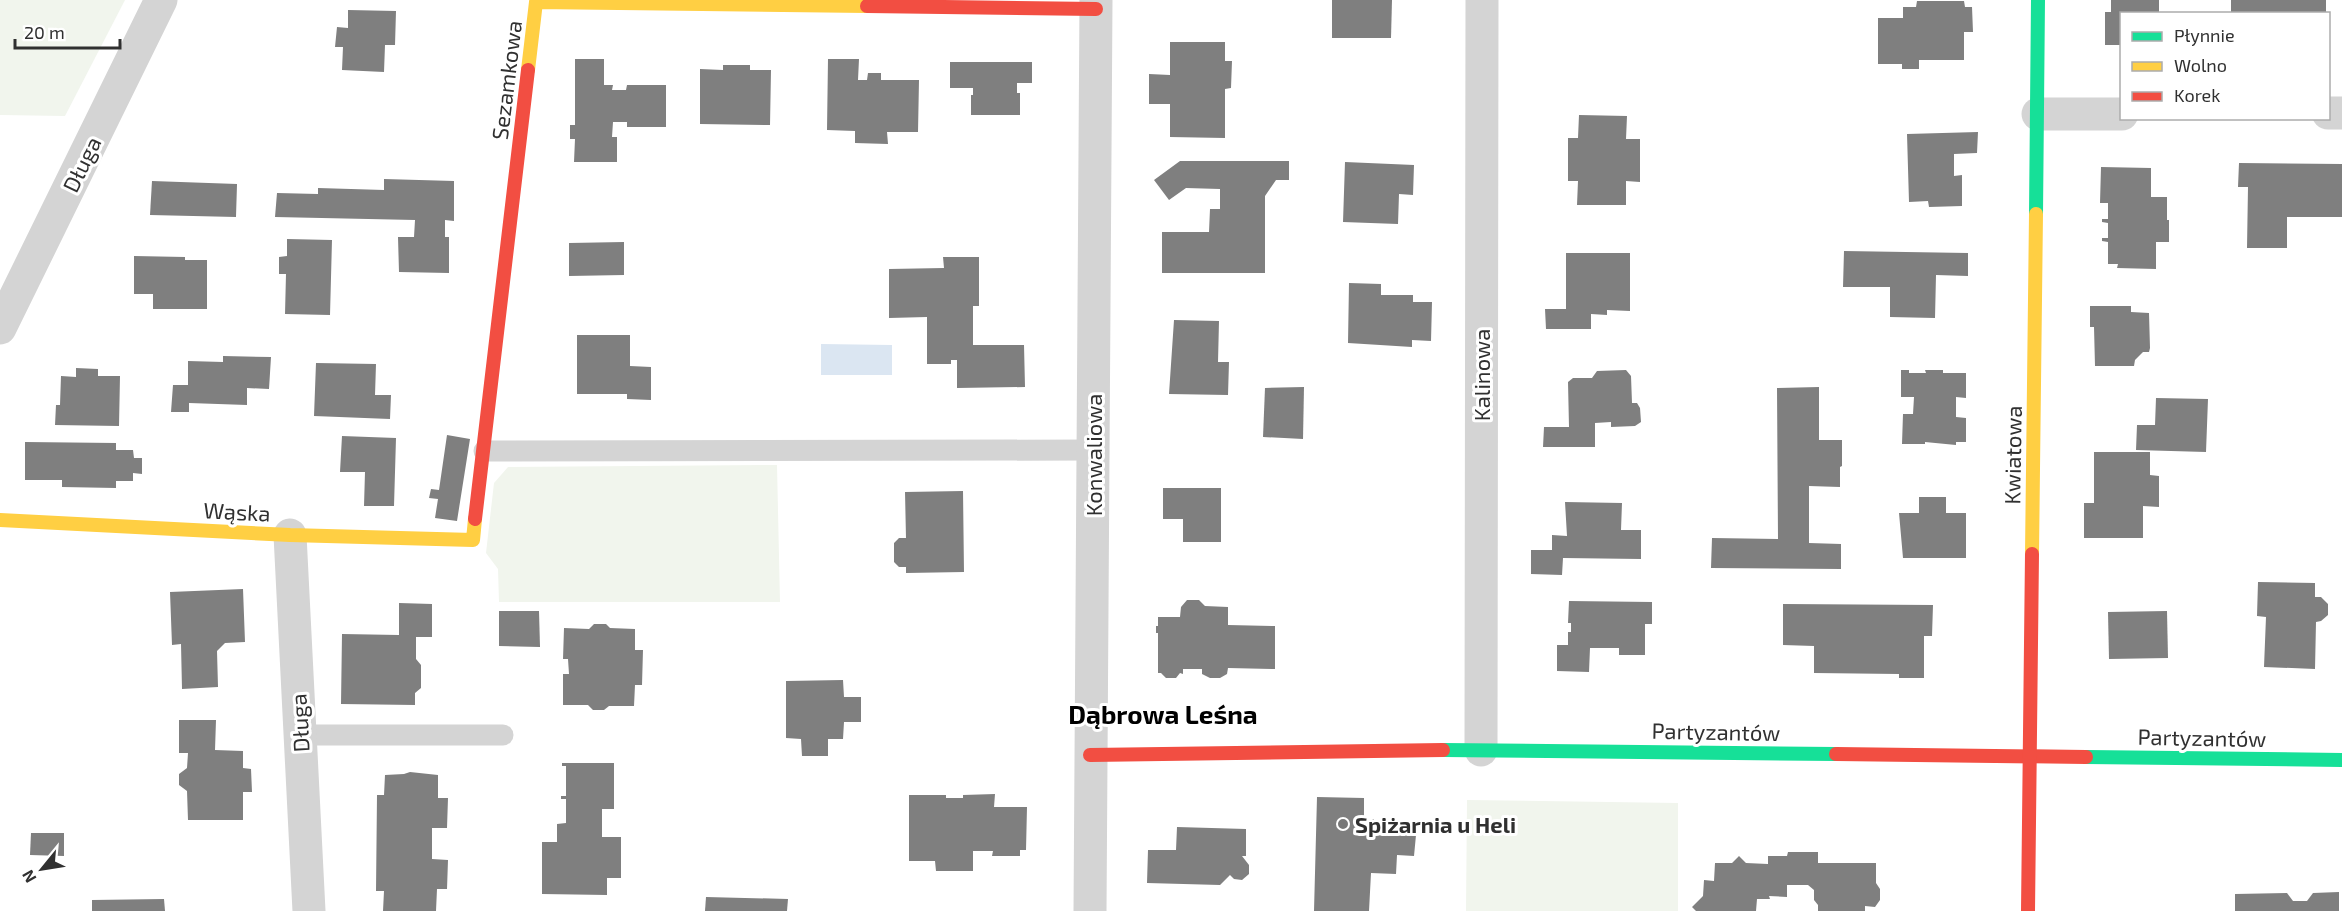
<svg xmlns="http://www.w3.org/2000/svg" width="2342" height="911" viewBox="0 0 2342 911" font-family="'Exo 2',sans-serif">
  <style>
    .green { fill: #f1f5ed }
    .water { fill: #dbe6f2 }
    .building { fill: #7f7f7f }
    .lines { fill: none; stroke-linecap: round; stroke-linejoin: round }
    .lane { stroke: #d4d4d4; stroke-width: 21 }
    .street { stroke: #d4d4d4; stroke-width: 33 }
    .fast { stroke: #16e098; stroke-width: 14 }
    .slow { stroke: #ffcf43; stroke-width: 14 }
    .jam { stroke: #f24e42; stroke-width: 14 }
    .poi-dot { fill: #787878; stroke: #fff; stroke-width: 2 }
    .labels { text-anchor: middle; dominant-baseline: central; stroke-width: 6; stroke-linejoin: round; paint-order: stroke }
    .street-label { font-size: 22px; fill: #303030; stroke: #fff }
    .poi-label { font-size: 22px; font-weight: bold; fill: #303030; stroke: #fff; text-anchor: start }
    .quarter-label { font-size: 26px; font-weight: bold; fill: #000; stroke: #fff }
  </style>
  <rect width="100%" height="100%" fill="#fff"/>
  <g class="green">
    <polygon points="0,0 125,0 65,116 0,115"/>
    <polygon points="777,465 780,602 499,602 498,569 486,553 494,483 508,467"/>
    <polygon points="1467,800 1678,803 1678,911 1466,911"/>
  </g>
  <polygon class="water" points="821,344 892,345 892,375 821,375"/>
  <g class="building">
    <polygon points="1332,0 1392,0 1391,38 1332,38"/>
    <polygon points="2111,0 2159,0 2159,14 2122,14 2122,45 2105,45 2105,12 2111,12"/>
    <rect x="2231" y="0" width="95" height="14"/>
    <polygon points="1917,1 1964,1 1965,7 1972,7 1973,32 1964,32 1964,60 1919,60 1919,69 1902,69 1902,64 1878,64 1878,18 1903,18 1903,7 1916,7"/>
    <polygon points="348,10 396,11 395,45 385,45 384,72 342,70 343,47 335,47 337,27 348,28"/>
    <polygon points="1170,42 1225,42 1225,61 1232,61 1231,88 1225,89 1225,138 1170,137 1170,104 1149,104 1149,74 1170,75"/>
    <polygon points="575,59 604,59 604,85 613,85 612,90 626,90 627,85 666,85 666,127 627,127 627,122 613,122 612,137 617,137 617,162 574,162 575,139 570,139 570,125 575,125"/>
    <polygon points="828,59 859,59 858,80 867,80 868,73 881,73 881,80 919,80 918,132 887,132 888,144 855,143 855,131 827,130"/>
    <polygon points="950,62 1032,62 1032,83 1017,83 1017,93 1020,93 1020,115 971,115 971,95 973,95 973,88 950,88"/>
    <polygon points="723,65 750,65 750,70 771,70 770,125 700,124 700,69 723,70"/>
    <polygon points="1579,115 1627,116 1626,139 1640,139 1640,182 1626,181 1626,205 1577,205 1578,181 1568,181 1568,138 1578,138"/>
    <polygon points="1978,132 1977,153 1954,154 1954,176 1962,175 1962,206 1929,207 1928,201 1909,202 1907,134"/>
    <polygon points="1180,161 1289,161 1289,180 1276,180 1265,196 1265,273 1162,273 1162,232 1209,232 1210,209 1220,209 1220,189 1186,188 1169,200 1154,180"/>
    <polygon points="1345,162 1414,165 1413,195 1399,194 1398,224 1343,222"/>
    <polygon points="2239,163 2342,164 2342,217 2287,217 2287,248 2247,248 2248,187 2238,187"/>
    <polygon points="2101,167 2151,168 2151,197 2167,197 2167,220 2169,220 2169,242 2156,242 2156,269 2117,268 2118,264 2108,264 2108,242 2102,241 2102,238 2108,238 2108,223 2102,222 2102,219 2108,219 2108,203 2100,203"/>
    <polygon points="384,179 454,181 454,221 445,220 445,237 449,237 449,273 399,272 398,237 414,237 415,220 275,217 277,193 318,194 318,188 384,190"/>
    <polygon points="152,181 237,184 236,217 150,215"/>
    <polygon points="287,239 332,240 330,315 285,314 286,274 279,274 279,257 287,256"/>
    <polygon points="624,242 624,275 569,276 569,243"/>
    <polygon points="1844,251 1968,253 1968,276 1936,275 1935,318 1890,317 1890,287 1843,287"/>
    <polygon points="1566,253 1630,253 1630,311 1607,310 1607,315 1591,314 1591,329 1546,329 1545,309 1566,309"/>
    <polygon points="134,256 185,257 185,260 207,260 207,309 153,309 153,294 134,294"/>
    <polygon points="943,257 979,257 979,306 973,306 973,345 1024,345 1025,387 957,388 957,360 951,360 951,364 927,364 927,317 889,318 889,269 944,268"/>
    <polygon points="1349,283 1381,284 1381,295 1413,295 1413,302 1432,302 1431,341 1412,340 1412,347 1348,343"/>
    <polygon points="2090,306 2131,306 2131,312 2149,313 2150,348 2149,352 2143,352 2135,360 2134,366 2095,366 2094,327 2090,327"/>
    <polygon points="1174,320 1219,321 1218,362 1229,362 1228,395 1169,394"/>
    <polygon points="577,335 630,335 630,366 651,367 651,400 627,399 627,394 577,394"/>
    <polygon points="223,356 271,357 269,389 247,388 247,405 189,403 189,412 171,412 173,385 188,385 188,361 223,362"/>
    <polygon points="316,363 376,364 375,395 391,395 390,419 314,416"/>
    <polygon points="76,368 98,369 98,376 120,376 119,426 55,425 56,405 60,405 61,376 76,377"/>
    <polygon points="1626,370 1631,376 1632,403 1637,403 1640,408 1641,422 1635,426 1611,427 1611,422 1595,423 1595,447 1543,447 1544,427 1569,427 1568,382 1573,378 1592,378 1597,371"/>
    <polygon points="1901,370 1909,370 1909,373 1926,373 1925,370 1943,370 1943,373 1966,373 1966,398 1956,397 1956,417 1966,418 1966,442 1956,442 1956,445 1925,442 1925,444 1902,444 1903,414 1913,414 1914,397 1901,397"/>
    <polygon points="1304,387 1303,439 1263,437 1265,388"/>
    <polygon points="1819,387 1819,440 1842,440 1842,466 1840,467 1840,487 1809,486 1809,543 1841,544 1841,569 1711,568 1712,538 1778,539 1777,388"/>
    <polygon points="2156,398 2208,399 2206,452 2136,450 2137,425 2155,425"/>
    <polygon points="447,435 470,439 457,521 435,518 438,499 429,498 431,489 439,490"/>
    <polygon points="342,436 396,438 394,506 364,506 365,472 340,472"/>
    <polygon points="25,442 116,443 116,450 133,450 134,458 142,458 142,474 133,473 133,481 116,481 116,488 62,487 62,480 25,480"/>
    <polygon points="2094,452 2150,452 2150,475 2159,476 2159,507 2143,506 2143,538 2084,538 2084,503 2094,503"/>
    <polygon points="1163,488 1221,488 1221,542 1183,542 1183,519 1163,519"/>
    <polygon points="963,491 964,572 906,573 906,567 899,567 894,562 894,543 899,538 906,538 905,492"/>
    <polygon points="1919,497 1946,497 1946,513 1966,513 1966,558 1903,558 1899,513 1919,513"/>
    <polygon points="1565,502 1622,503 1621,530 1641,530 1641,559 1563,558 1562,575 1531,574 1531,550 1552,550 1552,535 1567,536"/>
    <polygon points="2258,582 2315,583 2315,597 2321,597 2328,604 2328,615 2321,621 2316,622 2315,669 2264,667 2266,617 2257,616"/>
    <polygon points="243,589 245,642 225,643 217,651 218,687 182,689 181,644 172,645 170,592"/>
    <polygon points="1187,600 1199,600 1205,606 1228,607 1228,625 1275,626 1275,669 1228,668 1227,674 1220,678 1210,678 1202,674 1202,669 1183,669 1183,674 1180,673 1176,678 1166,678 1161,673 1158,673 1158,633 1156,633 1156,626 1158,626 1158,617 1180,617 1181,607"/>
    <polygon points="1569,601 1652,602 1652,624 1645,624 1645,655 1619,655 1619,648 1590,648 1589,672 1557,671 1557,645 1568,645 1568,632 1571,632 1571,623 1568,623"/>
    <polygon points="399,603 432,604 432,637 416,637 416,659 421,665 421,688 415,693 415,705 341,704 342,634 399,635"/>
    <polygon points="1783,604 1933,605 1932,636 1924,636 1924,678 1899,678 1899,674 1814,673 1814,646 1783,645"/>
    <polygon points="499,611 539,611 540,647 499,646"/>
    <polygon points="2167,611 2168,658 2109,659 2108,612"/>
    <polygon points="594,624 606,624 610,628 635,629 635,650 643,650 642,685 635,685 634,706 609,706 604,710 593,710 588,705 563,705 563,674 569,674 568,659 563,659 564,628 589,629"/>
    <polygon points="843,680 844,697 861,697 861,722 844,722 843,739 828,739 828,756 802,756 801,739 786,738 786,681"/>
    <polygon points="179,720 216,720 215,750 243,751 243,768 251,769 252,792 243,792 243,820 188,820 187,791 179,785 179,774 187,768 188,753 179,753"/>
    <polygon points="562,763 614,763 614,809 602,809 602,837 621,837 621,878 607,878 607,895 542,894 542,842 557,842 557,824 566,823 566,799 561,799 561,796 566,796 566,766 562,766"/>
    <polygon points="410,772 438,775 438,798 448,798 447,828 432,828 432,859 448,860 447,889 437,889 436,911 383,911 384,891 376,891 377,795 384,795 385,775 404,774"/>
    <polygon points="995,794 994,807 1027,807 1026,850 1020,850 1020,856 992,856 993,851 973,851 973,871 936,871 935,861 909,861 909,795 946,795 946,798 963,798 963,795"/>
    <polygon points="1317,797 1364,798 1364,819 1374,819 1374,824 1408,825 1416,835 1414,856 1397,855 1396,874 1371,873 1369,911 1314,911"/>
    <polygon points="1177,827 1246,829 1246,856 1242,856 1249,865 1249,874 1242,880 1234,879 1230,875 1220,885 1147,883 1148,850 1176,850"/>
    <polygon points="31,833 64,833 64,856 30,855"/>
    <polygon points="1788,852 1818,852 1818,863 1876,863 1876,883 1880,889 1880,900 1875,907 1865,906 1865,911 1818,911 1818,905 1814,900 1814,890 1808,885 1787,885 1787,897 1769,896 1770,899 1757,899 1756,911 1696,911 1692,907 1703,896 1704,880 1714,881 1715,863 1732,863 1739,856 1746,863 1768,864 1768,856 1787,856"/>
    <polygon points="2339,892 2339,911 2235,911 2235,894 2287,893 2293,901 2307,901 2313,893"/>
    <polygon points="706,897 788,899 787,911 705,911"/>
    <polygon points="164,899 165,911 92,911 92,900"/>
  </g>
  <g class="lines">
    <g class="lane">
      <polyline points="484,451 1093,450"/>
      <polyline points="299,735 503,735"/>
    </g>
    <g class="street">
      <polyline points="2328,113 2342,113"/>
      <polyline points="2038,114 2122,114"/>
      <polyline points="0,328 161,0"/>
      <polyline points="290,535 309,911"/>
      <polyline points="1481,750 1482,0"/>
      <polyline points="1090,911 1096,0"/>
    </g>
    <g class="fast">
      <polyline points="2036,214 2038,0"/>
      <polyline points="1443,750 1836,754"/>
      <polyline points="2086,757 2342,760"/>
    </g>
    <g class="slow">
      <polyline points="528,70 536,2 867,6"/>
      <polyline points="0,520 290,535 473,540 475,519"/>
      <polyline points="2032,554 2036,214"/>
    </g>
    <g class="jam">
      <polyline points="867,6 1096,9"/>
      <polyline points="475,519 528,70"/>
      <polyline points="1836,754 2086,757"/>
      <polyline points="1090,755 1443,750"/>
      <polyline points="2028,911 2032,554"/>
    </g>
  </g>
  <circle class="poi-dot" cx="1343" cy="824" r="6"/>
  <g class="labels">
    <g class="street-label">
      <text transform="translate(506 80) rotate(-83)">Sezamkowa</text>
      <text transform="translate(81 164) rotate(-64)">Długa</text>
      <text transform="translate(1481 375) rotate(-90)">Kalinowa</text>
      <text transform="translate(1093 455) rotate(-90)">Konwaliowa</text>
      <text transform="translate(2012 455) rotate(-89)">Kwiatowa</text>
      <text transform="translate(237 511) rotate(3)">Wąska</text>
      <text transform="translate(299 723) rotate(-93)">Długa</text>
      <text transform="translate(1716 731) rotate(1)">Partyzantów</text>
      <text transform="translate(2202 737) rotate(1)">Partyzantów</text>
    </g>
    <g class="poi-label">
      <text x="1355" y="824">Spiżarnia u Heli</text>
    </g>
    <g class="quarter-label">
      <text x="1163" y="713">Dąbrowa Leśna</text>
    </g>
  </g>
  <rect x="2120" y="12" width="210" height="108" fill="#ffffff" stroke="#acacac" stroke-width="1.5"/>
  <rect x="2132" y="32" width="30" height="9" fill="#16e098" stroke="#acacac" stroke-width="1.5"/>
  <text x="2174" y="42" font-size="18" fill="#303030">Płynnie</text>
  <rect x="2132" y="62" width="30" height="9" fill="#ffcf43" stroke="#acacac" stroke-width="1.5"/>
  <text x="2174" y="72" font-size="18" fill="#303030">Wolno</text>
  <rect x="2132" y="92" width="30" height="9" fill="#f24e42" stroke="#acacac" stroke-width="1.5"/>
  <text x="2174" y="102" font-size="18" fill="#303030">Korek</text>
  <g transform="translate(42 869) rotate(240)" stroke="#ffffff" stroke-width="4.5" paint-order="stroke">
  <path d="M0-4.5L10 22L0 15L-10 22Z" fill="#303030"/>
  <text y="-9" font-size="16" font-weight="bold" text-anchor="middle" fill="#303030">N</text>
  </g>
  <path d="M15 39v9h105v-9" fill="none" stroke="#303030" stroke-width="3"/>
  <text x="24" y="39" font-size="18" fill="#303030" stroke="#ffffff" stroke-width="4.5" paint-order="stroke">20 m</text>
</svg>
